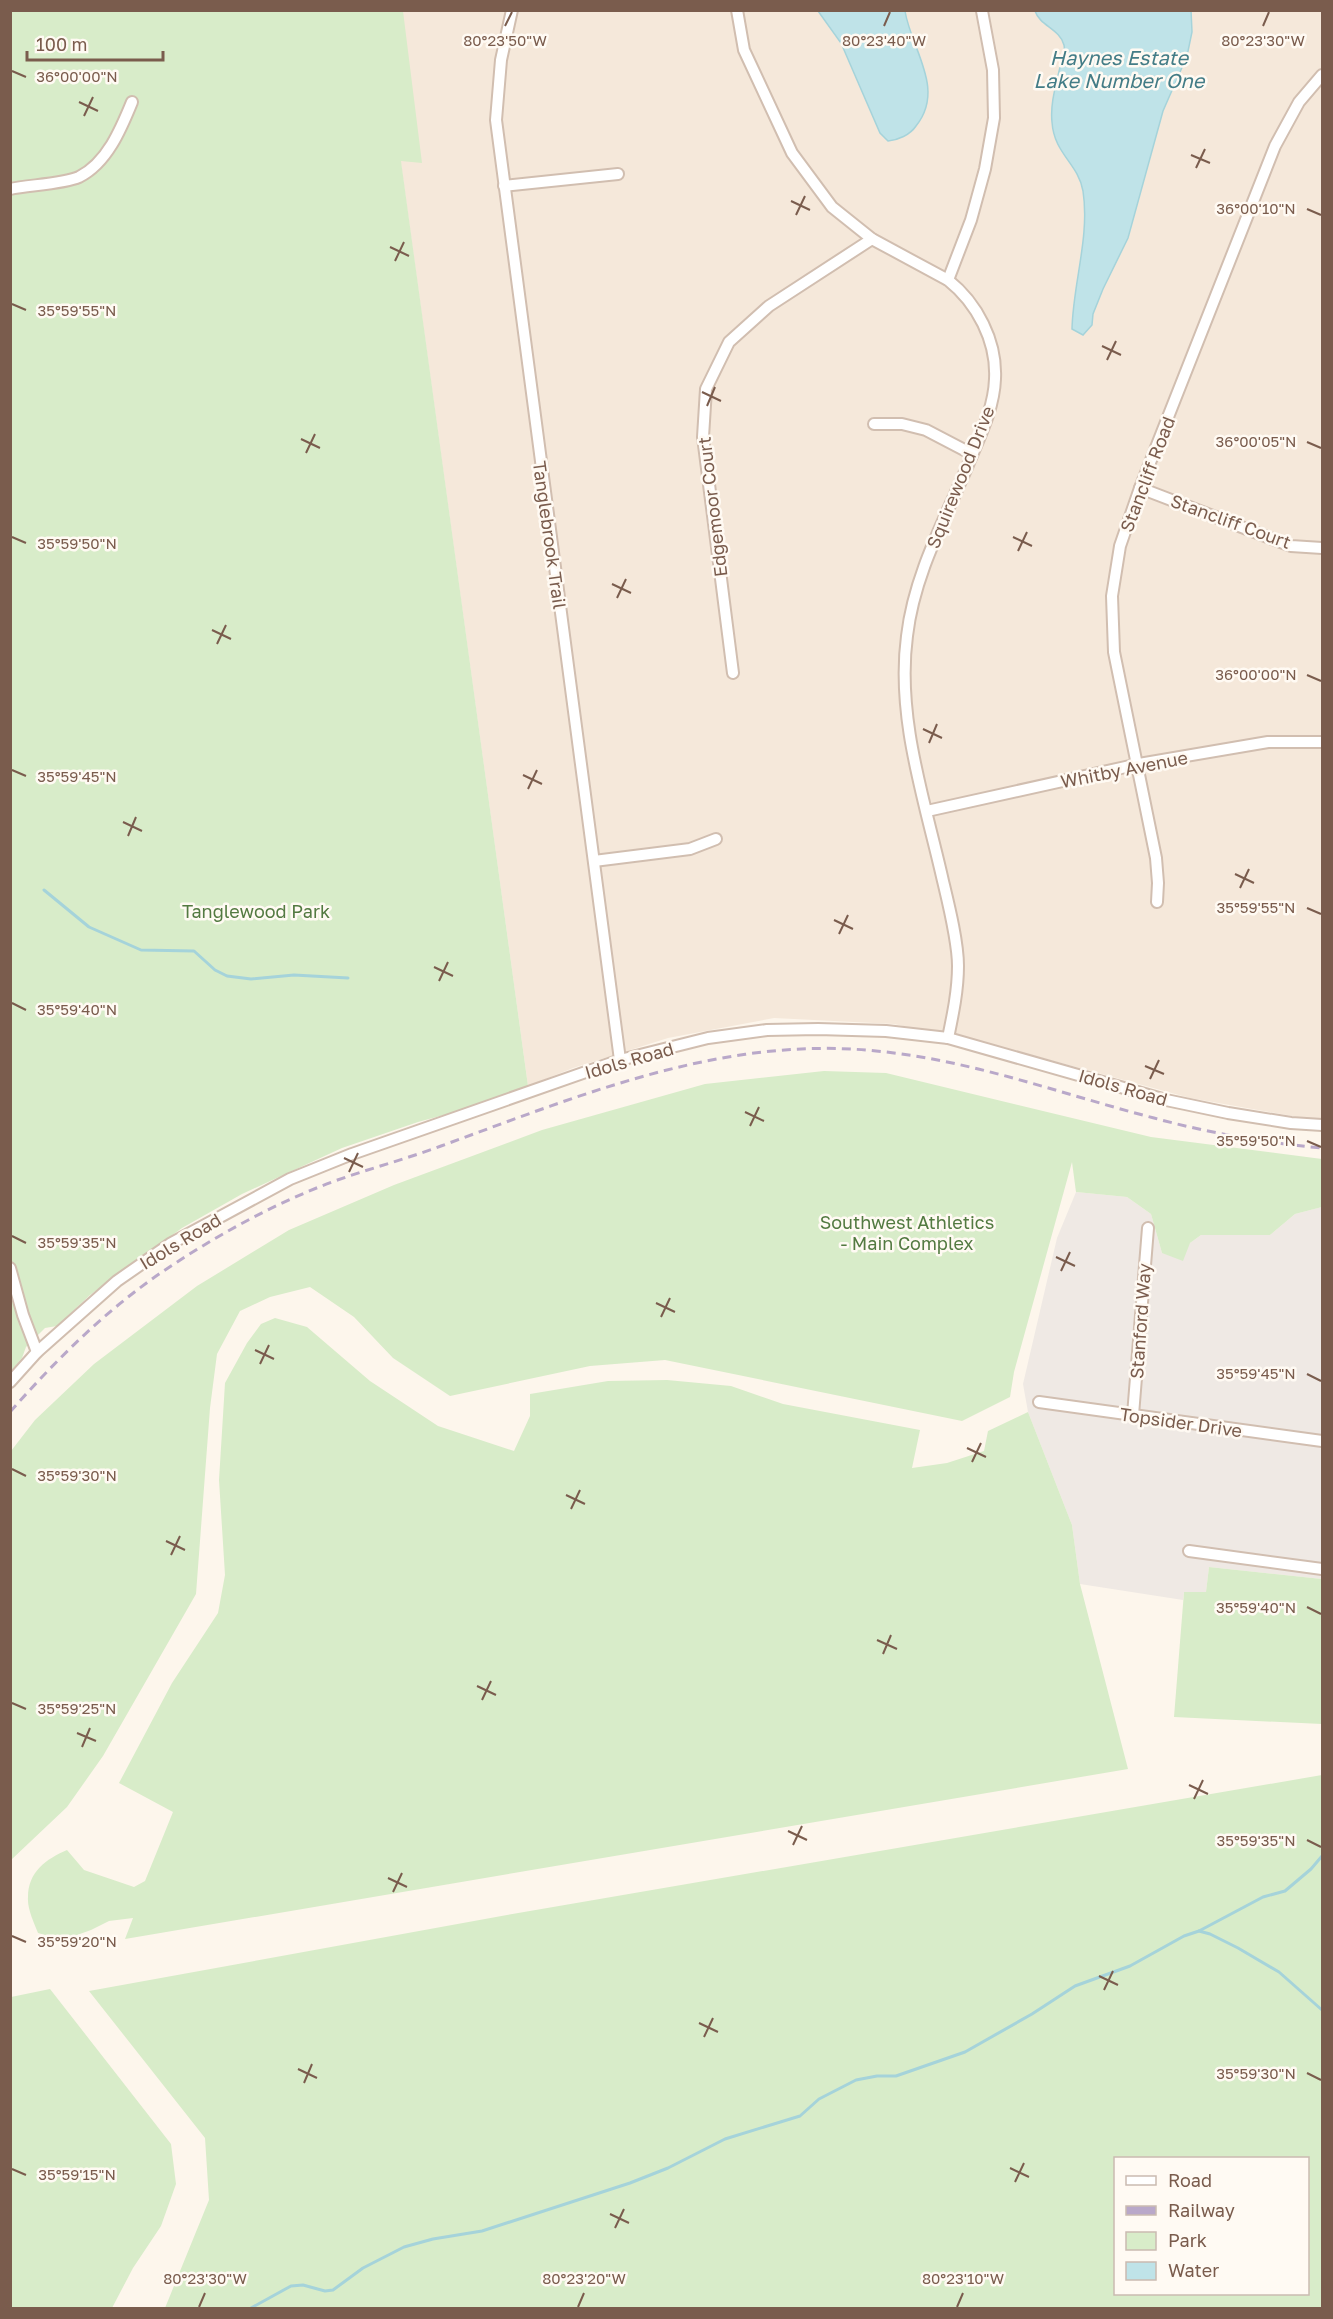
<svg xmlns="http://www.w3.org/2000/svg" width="1333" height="2319" viewBox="0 0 1333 2319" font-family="'Golos Text',sans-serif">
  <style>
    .residential { fill: #f5e8da }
    .industrial { fill: #efe9e4 }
    .green { fill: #d8ecc9; fill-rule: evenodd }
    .water { fill: #bfe3e8; stroke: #a5d3da; stroke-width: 1.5 }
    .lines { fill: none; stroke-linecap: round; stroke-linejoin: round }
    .stream { stroke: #a5d3da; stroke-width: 3 }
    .minor-casing { stroke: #d1beb0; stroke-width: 14 }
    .minor { stroke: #fff; stroke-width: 10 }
    .rail { stroke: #b9a8c9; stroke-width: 3; stroke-dasharray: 9 6; stroke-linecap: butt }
    .ticks { fill: none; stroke: #7a5c4d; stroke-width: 2 }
    .labels { text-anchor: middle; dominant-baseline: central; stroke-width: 5; stroke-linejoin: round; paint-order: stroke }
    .street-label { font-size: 18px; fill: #7a5c4d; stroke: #fffaf3 }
    .park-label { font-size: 18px; fill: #537a41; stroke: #fffaf3 }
    .water-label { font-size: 20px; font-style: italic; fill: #437c86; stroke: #fffaf3 }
    .ticks-label { font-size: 15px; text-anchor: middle; fill: #7a5c4d; stroke: #fffaf3; stroke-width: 5; stroke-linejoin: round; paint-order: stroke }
  </style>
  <rect width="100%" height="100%" fill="#fdf6ec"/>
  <polygon class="residential" points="380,11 1322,11 1322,1119 1298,1117 1190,1098 1013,1050 894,1024 774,1018 668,1038 573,1068 528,1086"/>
  <polygon class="industrial" points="1076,1192 1127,1197 1151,1214 1162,1253 1190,1243 1201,1235 1270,1235 1295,1214 1322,1207 1322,1579 1209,1567 1206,1592 1184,1592 1183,1600 1080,1584 1072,1525 1028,1412 1023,1384 1057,1238"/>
  <g class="green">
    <polygon points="11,11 403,11 422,163 401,161 528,1086 466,1109 418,1122 342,1148 242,1194 182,1228 90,1295 57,1326 45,1328 26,1347 22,1358 11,1371"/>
    <polygon points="824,1071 886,1073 1151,1137 1322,1159 1322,1207 1295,1214 1270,1235 1201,1235 1190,1243 1183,1261 1162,1253 1151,1214 1127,1197 1076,1192 1072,1162 1014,1372 1010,1397 962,1421 665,1360 590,1366 450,1396 393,1358 354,1317 310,1287 270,1297 240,1311 217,1354 210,1408 196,1594 103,1756 67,1807 11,1860 11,1451 35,1420 94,1364 197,1286 289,1230 394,1185 542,1130 705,1084"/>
    <path d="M 275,1318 L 307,1327 L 370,1381 L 438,1426 L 514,1451 L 530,1416 L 530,1394 L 608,1381 L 667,1380 L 731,1386 L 783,1404 L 920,1430 L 912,1468 L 947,1463 L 984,1451 L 988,1431 L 1028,1412 L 1072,1525 L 1080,1584 L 1128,1769 L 125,1939 L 133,1918 L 109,1921 L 91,1930 L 63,1940 L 38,1933 C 34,1923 27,1908 28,1897 C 28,1872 46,1859 67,1850 L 84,1870 L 134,1887 L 145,1881 L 173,1812 L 119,1783 L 172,1683 L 218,1613 L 225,1575 L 219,1480 L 225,1383 L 247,1343 L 261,1324 Z"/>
    <polygon points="1209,1567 1322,1579 1322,1724 1174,1717 1184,1592 1206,1592"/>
    <path d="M 1322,1775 L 1322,2308 L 165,2308 L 209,2200 L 205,2138 L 89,1991 L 507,1915 ZM 1116,2158 L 1308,2158 L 1308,2294 L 1116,2294 Z"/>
    <polygon points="50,1989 171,2144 176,2184 161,2226 133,2268 112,2308 11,2308 11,1997"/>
  </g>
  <g class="water">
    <path d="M 1191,10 L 1192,32 L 1187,56 L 1163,111 L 1128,238 L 1103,289 L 1093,314 L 1092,325 L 1083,335 L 1072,329 C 1073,283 1090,237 1083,191 C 1078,163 1054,154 1052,122 C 1050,104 1056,85 1060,67 C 1061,59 1066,54 1064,45 C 1060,29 1040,26 1035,11 Z"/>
    <path d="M 818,11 L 905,11 C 911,49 946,89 916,126 C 910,135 898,140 888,141 L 880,133 L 841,43 Z"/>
  </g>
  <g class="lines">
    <g class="stream">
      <polyline points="44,890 89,927 141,950 194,951 215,970 227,976 251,979 294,975 348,978"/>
      <polyline points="1199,1931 1210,1934 1238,1948 1279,1972 1322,2010"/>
      <polyline points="251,2308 291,2286 303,2285 325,2291 333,2290 363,2268 404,2247 433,2239 482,2231 630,2183 668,2168 725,2139 800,2116 819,2099 856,2080 877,2076 896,2076 965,2052 1032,2014 1075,1986 1130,1966 1184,1936 1199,1931 1263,1897 1285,1891 1311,1869 1322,1856"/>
    </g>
    <g class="minor-casing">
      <g id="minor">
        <polyline points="512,10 501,60 496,120 620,1060"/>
        <path d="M 737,10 L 744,50 L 792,153 L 832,207 L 872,239 L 948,280 C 977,303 997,341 995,379 C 994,409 979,438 968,465 C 944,521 914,575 907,636 C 896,718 925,801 943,881 C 949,906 958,942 958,966 C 958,990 953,1014 948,1038"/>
        <polyline points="504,186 618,174"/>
        <path d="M 10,189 C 29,185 63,184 79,177 C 107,163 121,129 132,102"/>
        <polyline points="948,280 971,220 985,169 994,118 993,70 982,11"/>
        <polyline points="874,424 902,424 926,430 972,454"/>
        <polyline points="1140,488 1291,546 1322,548"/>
        <polyline points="733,673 703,437 706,389 729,342 769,306 872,239"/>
        <polyline points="927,811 1139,764 1268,742 1322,742"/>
        <polyline points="594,861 690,849 716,839"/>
        <polyline points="1157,902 1158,883 1156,858 1114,652 1112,596 1120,546 1140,488 1275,146 1299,102 1322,75"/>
        <polyline points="10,1268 23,1315 37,1352"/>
        <polyline points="10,1382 37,1352 117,1281 170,1244 290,1179 352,1154 620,1060 708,1038 767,1030 818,1029 886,1031 948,1038 1166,1100 1228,1113 1291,1123 1322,1125"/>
        <polyline points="1039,1402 1322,1441"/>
        <polyline points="1133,1415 1148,1228"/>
        <polyline points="1189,1551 1322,1569"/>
      </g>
    </g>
    <use href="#minor" class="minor"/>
    <path class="rail" d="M 10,1412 C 56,1360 105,1311 162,1272 C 211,1239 264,1209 319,1187 C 359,1171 401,1161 441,1146 C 581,1095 724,1035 876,1051 C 972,1060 1061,1094 1154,1118 C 1209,1133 1266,1143 1322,1148"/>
  </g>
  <path class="ticks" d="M 505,26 L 512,12M 884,26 L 890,12M 1263,26 L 1269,12M 12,71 L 26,77M 79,102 L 98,111M 84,116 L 93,97M 1191,155 L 1210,163M 1196,168 L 1205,149M 791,201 L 810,210M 1307,209 L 1321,215M 796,215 L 805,196M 390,247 L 409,256M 395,261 L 404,242M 12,304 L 26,310M 1102,346 L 1121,355M 1107,360 L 1116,341M 702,392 L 721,401M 707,406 L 715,387M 301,439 L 320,448M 1307,442 L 1321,448M 306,453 L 315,434M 12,537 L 26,543M 1013,537 L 1032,546M 1018,551 L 1027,532M 612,584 L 631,593M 617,598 L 626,579M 212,630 L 231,639M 217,644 L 226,625M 1307,675 L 1321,681M 923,729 L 942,738M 929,743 L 937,724M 12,770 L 26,776M 523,775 L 542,784M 528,789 L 537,770M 123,822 L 142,831M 128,836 L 136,817M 1235,874 L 1254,883M 1240,888 L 1249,869M 1307,908 L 1321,914M 834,920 L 853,929M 839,934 L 848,915M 434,967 L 453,976M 439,981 L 448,962M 12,1003 L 26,1010M 1145,1066 L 1164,1074M 1150,1079 L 1159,1060M 745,1112 L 764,1121M 750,1126 L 759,1107M 1307,1141 L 1321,1147M 344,1158 L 363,1167M 349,1172 L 358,1153M 12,1236 L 26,1243M 1056,1257 L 1075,1266M 1061,1271 L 1070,1252M 656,1303 L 675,1312M 661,1317 L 670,1298M 255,1350 L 274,1359M 260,1364 L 269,1345M 1307,1374 L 1321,1381M 967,1448 L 986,1457M 972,1462 L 981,1443M 12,1469 L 26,1476M 566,1495 L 585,1504M 571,1509 L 580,1490M 166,1541 L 185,1550M 171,1555 L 180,1536M 1307,1607 L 1321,1614M 877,1640 L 897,1649M 883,1654 L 891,1635M 477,1686 L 496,1695M 482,1700 L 491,1681M 12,1703 L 26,1709M 77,1733 L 96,1741M 82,1747 L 90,1728M 1189,1785 L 1208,1794M 1194,1799 L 1203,1780M 788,1831 L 807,1840M 1307,1840 L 1321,1847M 793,1845 L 802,1826M 388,1878 L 407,1887M 393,1892 L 402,1873M 12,1936 L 26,1942M 1099,1976 L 1118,1985M 1104,1990 L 1113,1971M 699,2023 L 718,2032M 704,2037 L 713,2018M 298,2069 L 317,2078M 1307,2073 L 1321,2080M 304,2083 L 312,2064M 1010,2168 L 1029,2177M 12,2169 L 26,2175M 1015,2182 L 1024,2163M 610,2214 L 629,2223M 615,2228 L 624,2209M 199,2307 L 205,2293M 578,2307 L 584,2293M 957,2307 L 963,2293"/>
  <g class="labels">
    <g class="street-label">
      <text transform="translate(1147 474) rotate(-69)">Stancliff Road</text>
      <text transform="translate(960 477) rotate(-68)">Squirewood Drive</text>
      <text transform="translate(712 507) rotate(-97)">Edgemoor Court</text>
      <text transform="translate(1231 521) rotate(20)">Stancliff Court</text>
      <text transform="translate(550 535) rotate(82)">Tanglebrook Trail</text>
      <text transform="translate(1124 769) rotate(-11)">Whitby Avenue</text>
      <text transform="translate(629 1060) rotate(-16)">Idols Road</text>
      <text transform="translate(1123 1087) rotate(16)">Idols Road</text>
      <text transform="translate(180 1241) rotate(-31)">Idols Road</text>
      <text transform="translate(1140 1321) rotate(-86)">Stanford Way</text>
      <text transform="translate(1181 1422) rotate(8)">Topsider Drive</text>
    </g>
    <g class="park-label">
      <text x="256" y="911">Tanglewood Park</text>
      <text x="907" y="1222">Southwest Athletics<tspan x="907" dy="21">- Main Complex</tspan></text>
    </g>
    <g class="water-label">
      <text x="1119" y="57">Haynes Estate<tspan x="1119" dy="23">Lake Number One</tspan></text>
    </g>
  </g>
  <g class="ticks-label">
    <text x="505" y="46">80°23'50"W</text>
    <text x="884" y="46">80°23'40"W</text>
    <text x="1263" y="46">80°23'30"W</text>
    <text x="77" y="82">36°00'00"N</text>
    <text x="1256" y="214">36°00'10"N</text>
    <text x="77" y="316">35°59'55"N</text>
    <text x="1256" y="447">36°00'05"N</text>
    <text x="77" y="549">35°59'50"N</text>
    <text x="1256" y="680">36°00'00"N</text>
    <text x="77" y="782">35°59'45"N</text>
    <text x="1256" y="913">35°59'55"N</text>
    <text x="77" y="1015">35°59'40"N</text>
    <text x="1256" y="1146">35°59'50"N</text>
    <text x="77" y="1248">35°59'35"N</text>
    <text x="1256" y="1379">35°59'45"N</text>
    <text x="77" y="1481">35°59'30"N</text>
    <text x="1256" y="1613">35°59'40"N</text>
    <text x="77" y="1714">35°59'25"N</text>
    <text x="1256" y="1846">35°59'35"N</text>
    <text x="77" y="1947">35°59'20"N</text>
    <text x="1256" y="2079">35°59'30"N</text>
    <text x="77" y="2180">35°59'15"N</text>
    <text x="205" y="2284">80°23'30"W</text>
    <text x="584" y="2284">80°23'20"W</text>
    <text x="963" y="2284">80°23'10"W</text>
  </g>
  <rect width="1333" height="2319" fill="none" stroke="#7a5c4d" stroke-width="24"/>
  <rect x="1114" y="2157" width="195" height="138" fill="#fffaf3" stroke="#cabbb1" stroke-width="1.5"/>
  <rect x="1126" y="2176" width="30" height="9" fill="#ffffff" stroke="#cabbb1" stroke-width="1.5"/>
  <text x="1168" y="2187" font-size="18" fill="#7a5c4d">Road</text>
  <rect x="1126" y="2206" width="30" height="9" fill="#b9a8c9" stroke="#cabbb1" stroke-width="1.5"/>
  <text x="1168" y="2217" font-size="18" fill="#7a5c4d">Railway</text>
  <rect x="1126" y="2232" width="30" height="18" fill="#d8ecc9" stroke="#cabbb1" stroke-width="1.5"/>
  <text x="1168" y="2247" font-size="18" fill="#7a5c4d">Park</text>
  <rect x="1126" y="2262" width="30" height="18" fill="#bfe3e8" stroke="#cabbb1" stroke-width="1.5"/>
  <text x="1168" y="2277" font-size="18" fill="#7a5c4d">Water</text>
  <path d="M27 51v9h136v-9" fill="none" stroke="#7a5c4d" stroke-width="3"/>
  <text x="36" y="51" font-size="18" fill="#7a5c4d" stroke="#fffaf3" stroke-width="4.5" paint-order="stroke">100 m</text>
</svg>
